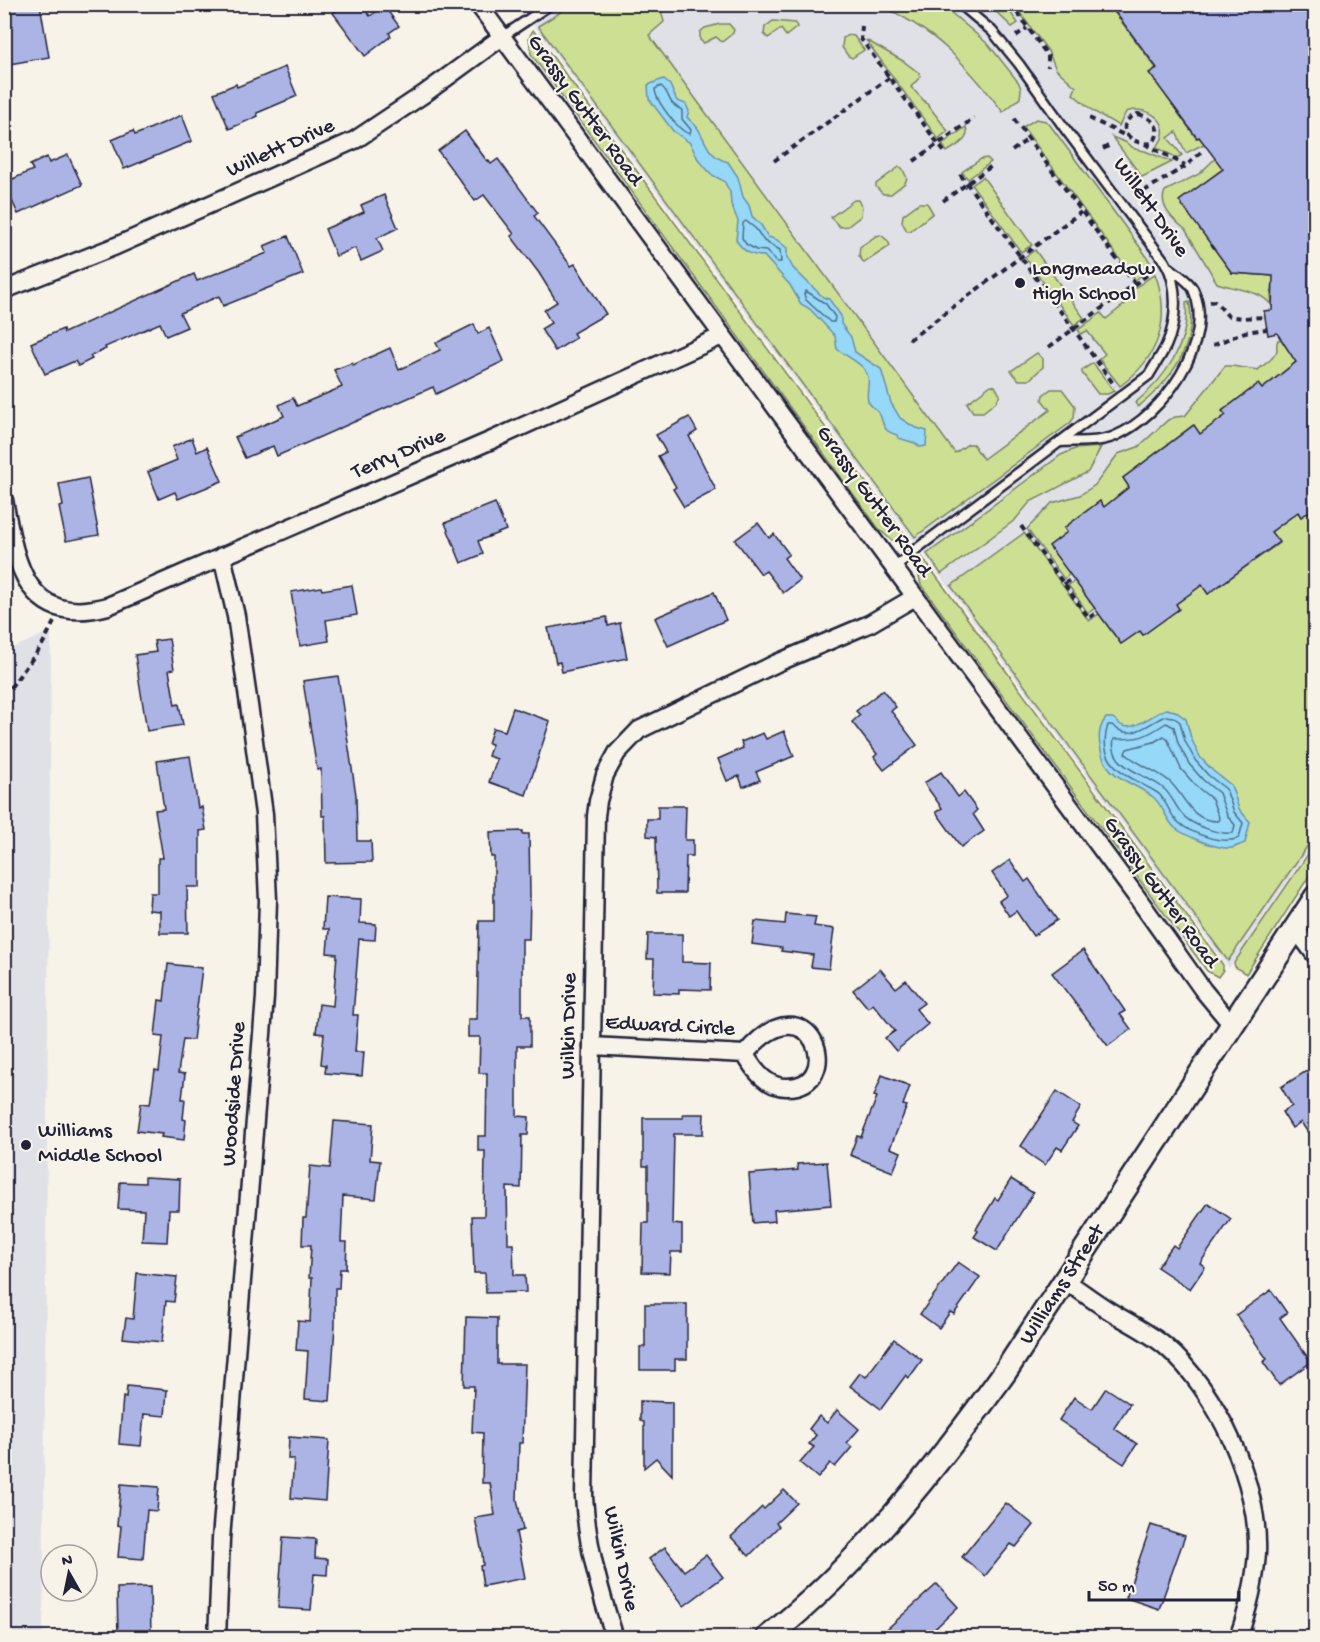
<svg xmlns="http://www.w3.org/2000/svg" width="1320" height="1642" viewBox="0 0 1320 1642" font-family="'Gochi Hand',sans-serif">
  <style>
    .built { fill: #e0e0e7 }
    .green { fill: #cddf93; stroke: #788067; stroke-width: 1.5 }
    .water { fill: #96d8f8; stroke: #688fac; stroke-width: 1.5 }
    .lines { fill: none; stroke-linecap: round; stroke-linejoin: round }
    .shore { stroke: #506b87; stroke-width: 1.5 }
    .building { fill: #acb4e5; stroke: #22223b; stroke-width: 1.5 }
    .service-casing { stroke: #22223b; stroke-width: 13 }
    .minor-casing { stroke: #22223b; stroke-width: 21 }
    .secondary-casing { stroke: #22223b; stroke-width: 27 }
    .path { stroke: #22223b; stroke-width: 4; stroke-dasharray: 6 4.5; stroke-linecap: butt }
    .service { stroke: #f7f3e8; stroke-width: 8 }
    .minor { stroke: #f7f3e8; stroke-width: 16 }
    .secondary { stroke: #f7f3e8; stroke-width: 22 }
    .poi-dot { fill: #22223b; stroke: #f7f3e8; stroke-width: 2 }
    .labels { text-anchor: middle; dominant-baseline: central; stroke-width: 4.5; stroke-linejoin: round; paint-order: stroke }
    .street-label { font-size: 22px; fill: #22223b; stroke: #f7f3e8 }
    .poi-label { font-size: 22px; fill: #22223b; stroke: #f7f3e8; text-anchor: start }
  </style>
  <rect width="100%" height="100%" fill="#f7f3e8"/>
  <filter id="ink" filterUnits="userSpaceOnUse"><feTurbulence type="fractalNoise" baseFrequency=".0167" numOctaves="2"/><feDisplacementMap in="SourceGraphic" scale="12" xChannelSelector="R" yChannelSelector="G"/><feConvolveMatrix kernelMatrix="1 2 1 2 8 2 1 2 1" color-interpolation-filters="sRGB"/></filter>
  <g filter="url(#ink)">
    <g class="built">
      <polygon points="519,5 1315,5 1315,841 1229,968"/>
      <polygon points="51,631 43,1637 5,1638 4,652"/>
    </g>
    <g class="green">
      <polygon points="572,5 660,5 664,22 649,35 955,453 968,444 973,444 983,459 1050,410 1042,400 1043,395 1051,389 1062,389 1075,406 1074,418 1070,423 915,537 538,26"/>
      <path d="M 878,5 L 942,5 L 989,45 L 1019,83 L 1021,89 L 1020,98 L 1003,112 C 967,65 934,28 878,5 Z"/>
      <polygon points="989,5 1005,5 1018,23 1012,27"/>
      <path d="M 1014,5 L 1109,5 L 1156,68 L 1150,73 L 1196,138 L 1204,133 L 1210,141 L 1186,153 L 1176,132 L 1168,138 L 1182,155 L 1177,158 L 1156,147 C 1177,126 1149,103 1126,112 L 1119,126 L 1093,111 L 1073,94 L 1076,87 L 1056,69 L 1048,51 Z"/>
      <polygon points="773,21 795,23 797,27 786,36 781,29 768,38 764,34 765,27"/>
      <polygon points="720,24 729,24 734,30 733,33 722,42 716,37 704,43 700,40 700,32 705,28"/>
      <polygon points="533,30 909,541 891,540 879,529 531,54 529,38"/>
      <polygon points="849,35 854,36 864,50 852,58 848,56 842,47 843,38"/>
      <polygon points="866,40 903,61 919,73 920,77 911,87 928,105 948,131 938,139"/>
      <polygon points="1036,119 1046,121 1050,125 1145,254 1153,267 1135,280 1023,127"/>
      <path d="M 966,127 C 971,140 957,145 947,152 L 942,144 Z"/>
      <polygon points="1112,137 1125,142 1135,149 1145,151 1172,162 1142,177"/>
      <path d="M 1220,154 L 1228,165 L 1180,201 L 1232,273 L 1274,276 L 1271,295 L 1272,306 C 1260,289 1236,290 1217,283 L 1185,229 C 1174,221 1158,206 1165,191 L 1199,174 Z"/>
      <polygon points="987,158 991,162 968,179 962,172 981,159"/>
      <polygon points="899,167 902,168 907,178 905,183 891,194 883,194 876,187 876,184"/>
      <polygon points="983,177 1032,245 1021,252 972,185"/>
      <polygon points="854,200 858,200 862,206 861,216 848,226 840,227 832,219 831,217"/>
      <polygon points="919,203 927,203 933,213 910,231 907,231 902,222 903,215"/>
      <polygon points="881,235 888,241 890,246 864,263 859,256 860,247 876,236"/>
      <polygon points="1035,250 1084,318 1074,325 1025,257"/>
      <path d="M 1155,274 C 1172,319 1159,358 1120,386 L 1099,359 L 1105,354 L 1087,331 L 1081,334 L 1078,330 L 1101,313 L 1106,319 L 1125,304 L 1121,298 Z"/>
      <path d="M 1189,302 C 1198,345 1170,382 1138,407 L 1135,403 C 1165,379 1190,343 1186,303 Z"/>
      <path d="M 1281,339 L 1296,362 L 1262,389 L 1258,384 L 1223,410 L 1226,415 L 1200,434 L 1193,425 L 1123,478 L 1129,487 L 1104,507 L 1100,501 L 1064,528 L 1067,532 L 1070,574 L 1064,579 L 1027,529 L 1052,503 L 1080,495 L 1095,485 L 1118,454 L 1138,447 L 1168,420 L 1175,417 L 1185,416 L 1225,366 L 1232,366 L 1258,370 C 1263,365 1276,358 1277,350 C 1277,347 1276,343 1278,340 Z"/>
      <polygon points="1037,353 1043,359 1043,367 1029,380 1019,380 1011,371"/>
      <polygon points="1093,363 1114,391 1108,394 1098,394 1082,373 1082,370"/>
      <polygon points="991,385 995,386 1000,395 996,402 983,412 973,412 967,403"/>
      <polygon points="1101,447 1088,472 1030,502 1015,520 941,574 927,554 1061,455 1075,449"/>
      <polygon points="1315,507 1315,835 1228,961 951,586 1024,533 1089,621 1099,614 1121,644 1140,631 1143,635 1178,609 1176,604 1202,585 1208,594 1279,543 1271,532 1298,512 1301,517"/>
      <polygon points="922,557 1223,965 1223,970 1218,977 1207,971 921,585 917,569"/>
      <polygon points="1075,581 1095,608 1088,613 1068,585"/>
      <polygon points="1315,844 1315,867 1246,974 1235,967 1234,963"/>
    </g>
    <g class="water">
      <path d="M 663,79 L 670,85 L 677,101 L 686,104 L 689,111 L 687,117 C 691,122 698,126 700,132 C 708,147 710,157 728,162 L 738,177 L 743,197 L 749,205 L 752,216 L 761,225 L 768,237 L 777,240 L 787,248 L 787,257 L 793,268 L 823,297 L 829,299 L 841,316 L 841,324 L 851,337 L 855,352 L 881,369 L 891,403 L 900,418 L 914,427 L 927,431 L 926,446 L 920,447 L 915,443 L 898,438 L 897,435 C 882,430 885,427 880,415 C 878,410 870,407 868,401 C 865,388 873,381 864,369 C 859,362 844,355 837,349 L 835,336 L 810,309 L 801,304 L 790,285 L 764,256 C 751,256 743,251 736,240 L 738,221 L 731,204 L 730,192 L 724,181 L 712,175 L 698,159 L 690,143 L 673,131 L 649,99 L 648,85 Z"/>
      <path d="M 1166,709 L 1175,711 L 1186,719 L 1191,738 L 1200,757 L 1213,771 L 1231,785 L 1239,809 L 1250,822 L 1245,843 C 1241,844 1236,847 1232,848 C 1218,850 1186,836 1175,828 C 1166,820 1163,805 1153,797 C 1131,780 1104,779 1100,745 C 1098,736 1100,725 1106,718 L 1113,718 C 1116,720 1118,723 1121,725 C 1132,733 1154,713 1166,709 Z"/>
    </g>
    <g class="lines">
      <g class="shore">
        <path d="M 661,86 C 672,95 665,102 682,110 L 682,119 L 691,130 L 690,134 C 679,132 655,100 655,89 Z"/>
        <polygon points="746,221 756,229 764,241 780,250 781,262 777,262 766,251 756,250 746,244 742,238 743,223"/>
        <polygon points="806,291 826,304 835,317 834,322 830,322 806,300 804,294"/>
        <path d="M 1165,716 L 1173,717 L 1180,722 L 1185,741 L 1195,760 L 1208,775 L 1226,789 L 1234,812 L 1243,823 L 1239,838 C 1223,845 1191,834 1178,822 C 1170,815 1167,803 1160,795 C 1155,790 1146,787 1140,783 C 1115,770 1098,756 1108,725 L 1112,725 C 1131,743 1147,724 1165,716 Z"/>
        <path d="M 1166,723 L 1174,727 L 1178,743 L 1189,764 L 1203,780 L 1219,793 L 1227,815 L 1235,825 L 1233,833 C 1220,835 1190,825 1182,814 C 1175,806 1171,794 1163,788 C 1146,774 1108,767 1114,739 C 1140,739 1144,738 1166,723 Z"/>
        <path d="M 1164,736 L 1167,738 L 1181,769 L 1197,787 L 1212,799 L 1219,818 L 1218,821 C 1189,821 1186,796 1169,781 C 1156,770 1138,765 1125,753 L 1127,749 L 1154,742 Z"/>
      </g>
    </g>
    <g class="building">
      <polygon points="19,4 40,4 49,57 4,65 4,7"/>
      <polygon points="345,4 361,4 370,16 384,6 399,26 389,33 391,36 365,56 333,13"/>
      <polygon points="1109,4 1307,4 1316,16 1316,507 1301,517 1298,512 1271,532 1279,542 1208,594 1202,585 1176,604 1179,609 1143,635 1140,631 1121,644 1049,546 1067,532 1064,528 1100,501 1104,507 1129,487 1123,478 1194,425 1200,434 1226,415 1222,411 1258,384 1262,389 1296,362 1277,333 1268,335 1264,311 1272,310 1273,276 1232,273 1179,201 1223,169 1199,137 1197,138 1149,73 1157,68"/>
      <polygon points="285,67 297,96 257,113 258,116 229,129 214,93 236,84 237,87"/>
      <polygon points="182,115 192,141 124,169 112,140 133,131 135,135"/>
      <polygon points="465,131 487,161 488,160 491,164 498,159 538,213 534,216 571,266 575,264 606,314 573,333 576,338 555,351 541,329 551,323 544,310 557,302 539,273 511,236 514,234 484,195 475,201 438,151"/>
      <polygon points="68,155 82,185 18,214 4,183 33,170 30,165 47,157 49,163"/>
      <polygon points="384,195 398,228 377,238 383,251 361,261 355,248 336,256 325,229 364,212 361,205"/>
      <polygon points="288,236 303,274 223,306 219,296 180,313 187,327 166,336 160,323 105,347 106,349 90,356 92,359 78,366 75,361 45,374 31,343 63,329 64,333 194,274 197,281 267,253 264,246"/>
      <polygon points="474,324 478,334 489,328 504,361 436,394 433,387 277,456 273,446 245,458 235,437 284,416 279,405 293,398 297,406 342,387 334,370 352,363 353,365 390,348 399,370 440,350 436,343"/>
      <polygon points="689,417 697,431 689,436 716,490 684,507 673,489 676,487 658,456 666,452 656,435"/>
      <polygon points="192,438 197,452 207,447 222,481 178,499 175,492 159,499 148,472 177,460 172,447"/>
      <polygon points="88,478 99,535 66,541 59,507 63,506 59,484"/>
      <polygon points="495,503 506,530 478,541 483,554 461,563 445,523"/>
      <polygon points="758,523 769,538 774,534 789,554 784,558 800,580 783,593 766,571 761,574 735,540"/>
      <polygon points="352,585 357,615 326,620 329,641 300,646 291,592 321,587 322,590"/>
      <polygon points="714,592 726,620 668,646 655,618"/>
      <polygon points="607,617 608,626 620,623 627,658 562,672 560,662 556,663 548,628"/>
      <polygon points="169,639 174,669 169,670 175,705 179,704 183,725 147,731 135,655 156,652 154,641"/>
      <polygon points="338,676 356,795 357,841 371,841 372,862 326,863 325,816 322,816 321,769 317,770 303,681"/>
      <polygon points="883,690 896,707 891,711 917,745 884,770 874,757 877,754 852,722 860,715 856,711"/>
      <polygon points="513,708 550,721 526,795 489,782 497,759 488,756 492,744 488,743 493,728 505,731"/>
      <polygon points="784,731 794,756 756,772 760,780 743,787 739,776 727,781 718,759 743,748 741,742 763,733 766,739"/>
      <polygon points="190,756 198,808 202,807 206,830 200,831 200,887 187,887 188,933 160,933 160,911 149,910 150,893 158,893 158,858 163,858 155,810 164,809 157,761"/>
      <polygon points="941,772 958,797 964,792 977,810 973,814 984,831 961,847 936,812 942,808 924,783"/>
      <polygon points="658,806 686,806 685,840 693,840 693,856 686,856 685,893 657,893 656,837 647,836 647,819 658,819"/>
      <polygon points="523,831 523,834 529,834 530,896 529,939 522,939 522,1016 530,1016 530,1046 517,1046 517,1116 529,1117 528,1135 522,1135 521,1188 507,1187 508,1244 513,1244 514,1275 525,1275 526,1292 486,1293 485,1273 474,1273 472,1216 484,1216 485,1151 478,1151 478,1136 486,1136 487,1073 479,1073 480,1037 468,1037 468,1019 477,1019 479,921 494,921 494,857 491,857 490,832"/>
      <polygon points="1010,860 1025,882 1029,879 1057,920 1033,936 1016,911 1009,916 999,901 1007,895 992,873"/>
      <polygon points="325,897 361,899 360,923 376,924 375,940 359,939 353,1015 358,1015 355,1052 364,1052 362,1076 325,1073 326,1065 321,1064 324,1034 316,1033 319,1004 333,1006 337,954 327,953 329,929 323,929"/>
      <polygon points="786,914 816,917 814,926 834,929 829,969 811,967 813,955 781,951 782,948 752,944 755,921 785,924"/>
      <polygon points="648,934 682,934 682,962 711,963 710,990 679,989 679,994 653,993 654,959 647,959"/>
      <polygon points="1083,950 1125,1011 1120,1014 1131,1029 1108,1046 1052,973"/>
      <polygon points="168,964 202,968 193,1040 183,1039 178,1073 185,1074 182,1099 185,1099 183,1119 186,1120 184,1140 161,1137 162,1134 137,1131 141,1103 150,1104 155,1070 159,1071 163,1037 155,1036 159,1000 164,1001"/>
      <polygon points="880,969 896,988 906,980 924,1003 916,1009 928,1024 896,1051 885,1038 895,1031 873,1004 868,1008 853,990"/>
      <polygon points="1316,1065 1316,1145 1301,1122 1292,1128 1282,1112 1292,1106 1281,1087"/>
      <polygon points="882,1075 910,1086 903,1105 907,1106 890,1148 901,1152 893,1172 850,1155 857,1136 861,1137 877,1097 874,1096"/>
      <polygon points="1057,1091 1081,1107 1072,1122 1078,1126 1062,1150 1057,1147 1045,1165 1026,1152 1027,1150 1021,1146"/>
      <polygon points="683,1114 704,1114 703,1134 674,1134 672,1224 682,1225 682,1252 671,1252 670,1273 642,1272 643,1223 648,1223 648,1166 643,1166 643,1118 683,1118"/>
      <polygon points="334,1121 373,1124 370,1160 380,1161 376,1199 343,1196 341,1242 347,1242 346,1269 340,1269 339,1288 335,1288 335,1325 330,1401 305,1399 308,1351 296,1350 298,1321 310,1322 312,1278 309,1278 311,1245 302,1245 303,1218 306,1218 310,1166 330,1168"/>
      <polygon points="827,1162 831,1205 774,1210 775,1221 753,1223 749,1174 798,1170 797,1164"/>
      <polygon points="145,1177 180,1179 179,1210 169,1210 167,1242 142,1241 144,1210 118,1209 120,1182 145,1183"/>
      <polygon points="1011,1179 1033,1193 997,1251 974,1237 978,1231 976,1229 995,1198 998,1200"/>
      <polygon points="1208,1203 1231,1219 1200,1263 1205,1267 1190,1289 1157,1267 1173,1245 1177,1248"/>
      <polygon points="958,1262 980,1277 954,1314 950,1312 939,1328 920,1314"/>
      <polygon points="137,1273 177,1277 174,1302 166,1301 162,1342 123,1338 126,1318 133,1319"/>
      <polygon points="1271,1290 1287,1313 1280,1318 1311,1362 1279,1385 1263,1362 1267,1359 1236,1315"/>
      <polygon points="645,1304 687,1304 687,1359 675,1359 675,1370 640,1370 640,1347 645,1347"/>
      <polygon points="466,1317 497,1318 497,1364 525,1364 522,1443 519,1443 517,1499 523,1530 516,1532 525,1578 483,1586 480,1566 483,1565 482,1553 475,1518 495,1515 490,1483 482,1483 483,1433 472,1432 474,1386 464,1386"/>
      <polygon points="894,1339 922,1360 909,1378 906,1375 881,1409 850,1386 860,1373 866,1377"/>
      <polygon points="127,1386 167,1390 165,1416 144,1414 141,1446 119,1444 123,1397 126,1398"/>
      <polygon points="1106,1388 1130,1404 1114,1428 1137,1444 1124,1464 1059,1420 1074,1397 1092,1409"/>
      <polygon points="640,1401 672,1402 672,1475 656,1458 644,1468 644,1422 640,1421"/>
      <polygon points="837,1410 859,1429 847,1443 852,1447 835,1467 830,1463 818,1478 800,1463 814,1447 809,1444 816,1435 809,1429 819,1416 827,1423"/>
      <polygon points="289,1437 329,1440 325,1501 291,1498 294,1459 288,1459"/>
      <polygon points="121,1484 159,1487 157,1511 147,1510 143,1559 118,1557 121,1526 117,1525"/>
      <polygon points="784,1490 797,1503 776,1523 779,1526 749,1556 731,1537 762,1507 764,1509"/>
      <polygon points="1006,1503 1034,1525 1016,1547 1011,1544 985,1576 962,1557"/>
      <polygon points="1151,1525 1185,1536 1159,1609 1126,1598"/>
      <polygon points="283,1537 316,1539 315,1558 328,1559 327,1575 314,1574 311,1610 278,1608"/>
      <polygon points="665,1547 684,1571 706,1555 723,1577 684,1606 649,1559"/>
      <polygon points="937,1584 958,1607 925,1638 877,1638"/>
      <polygon points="150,1587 151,1638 118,1638 117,1588"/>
    </g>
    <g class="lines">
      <g class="service-casing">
        <g id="service">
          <polyline points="502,37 551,4"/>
          <path d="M 1060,442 C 1077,441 1099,443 1115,436 C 1162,416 1217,341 1193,289 C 1189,281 1177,274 1170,268"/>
          <path d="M 894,568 L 919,547 L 1149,375 C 1154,366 1161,356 1166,346 C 1177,322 1179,285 1165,262 L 1063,126 L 1019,64 L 992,31 L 960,4"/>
        </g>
      </g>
      <g class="minor-casing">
        <g id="minor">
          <polyline points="478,4 1139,900 1203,990 1232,1025"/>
          <polyline points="4,290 116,246 355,140 424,94 502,37"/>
          <path d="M 4,500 C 16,564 26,628 108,606 L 492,440 L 722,336"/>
          <polyline points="1295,928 1316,956"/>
          <path d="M 592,1046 L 745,1054 C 753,1069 766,1087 786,1087 C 848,1089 811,974 745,1054"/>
          <path d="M 1065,1281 C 1077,1288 1088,1297 1099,1304 C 1120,1319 1145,1329 1165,1346 C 1217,1390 1260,1485 1257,1553 C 1255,1582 1248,1610 1238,1638"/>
          <polyline points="217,1638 221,1539 265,997 268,900 264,814 250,712 236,616 222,556"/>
          <path d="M 615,1638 C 600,1592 587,1545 584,1497 L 596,816 L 598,801 L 605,775 L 617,753 L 639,730 L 777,663 L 869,624 L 915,597"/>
        </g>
      </g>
      <g class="secondary-casing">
        <path id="secondary" d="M 767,1638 C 861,1563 935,1469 1005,1372 L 1316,897"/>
      </g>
      <g class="path">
        <polyline points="1011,4 1048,56 1048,67"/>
        <polyline points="862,26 861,39 945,153"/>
        <polyline points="1016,36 1027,28"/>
        <path d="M 1138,114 C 1152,117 1165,130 1152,143 C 1128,147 1112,122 1138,114 Z"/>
        <polyline points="1089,118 1126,136"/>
        <polyline points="1014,119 1135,284"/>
        <polyline points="1145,144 1185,165"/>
        <polyline points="1103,149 1110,145"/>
        <polyline points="1012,151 1028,139"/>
        <polyline points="774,161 889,78"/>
        <polyline points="914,161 974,118"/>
        <polyline points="960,174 1115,386"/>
        <polyline points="1144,191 1186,166 1201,152"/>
        <polyline points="943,201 993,165"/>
        <polyline points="1210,302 1215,301 1228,316 1242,318 1265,317"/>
        <polyline points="909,340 1081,212"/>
        <polyline points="1213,345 1245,332 1267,329"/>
        <polyline points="1049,347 1154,270"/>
        <polyline points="1021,526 1089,618 1097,612"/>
        <polyline points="1064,584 1073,578"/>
        <polyline points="4,696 41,647 54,622"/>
      </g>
      <use href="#service" class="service"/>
      <use href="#minor" class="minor"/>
      <use href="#secondary" class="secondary"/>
    </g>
  </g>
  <g class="poi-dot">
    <circle cx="1020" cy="283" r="6"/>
    <circle cx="26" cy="1145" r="6"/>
  </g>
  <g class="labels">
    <g class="street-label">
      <text transform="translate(584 111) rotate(54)">Grassy Gutter Road</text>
      <text transform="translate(281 149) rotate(-24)">Willett Drive</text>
      <text transform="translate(1150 208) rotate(55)">Willett Drive</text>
      <text transform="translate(399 455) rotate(-23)">Terry Drive</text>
      <text transform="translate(873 502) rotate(54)">Grassy Gutter Road</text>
      <text transform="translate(1160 893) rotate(54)">Grassy Gutter Road</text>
      <text transform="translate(570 1026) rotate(-89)">Wilkin Drive</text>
      <text transform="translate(670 1027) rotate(3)">Edward Circle</text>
      <text transform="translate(235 1094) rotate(-86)">Woodside Drive</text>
      <text transform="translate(1063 1285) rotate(-57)">Williams Street</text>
      <text transform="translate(620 1559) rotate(78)">Wilkin Drive</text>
    </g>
    <g class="poi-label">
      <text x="1032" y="270">Longmeadow<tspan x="1032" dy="25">High School</tspan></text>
      <text x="38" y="1132">Williams<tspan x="38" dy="25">Middle School</tspan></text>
    </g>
  </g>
  <rect width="1320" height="1642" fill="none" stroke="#f7f3e8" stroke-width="24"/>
  <rect x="12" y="12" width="1296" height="1618" fill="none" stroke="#22223b" stroke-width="2" filter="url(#ink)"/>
  <g transform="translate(69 1573) rotate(351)"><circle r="28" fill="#f7f3e8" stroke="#a29fa3" stroke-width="1.5"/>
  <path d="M0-4.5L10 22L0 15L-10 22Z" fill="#22223b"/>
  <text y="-9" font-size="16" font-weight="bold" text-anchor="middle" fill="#22223b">N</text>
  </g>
  <path d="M1089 1591v9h150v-9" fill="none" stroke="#22223b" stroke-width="3"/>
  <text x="1098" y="1591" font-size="18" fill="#22223b" stroke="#f7f3e8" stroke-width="4.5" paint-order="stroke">50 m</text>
</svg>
